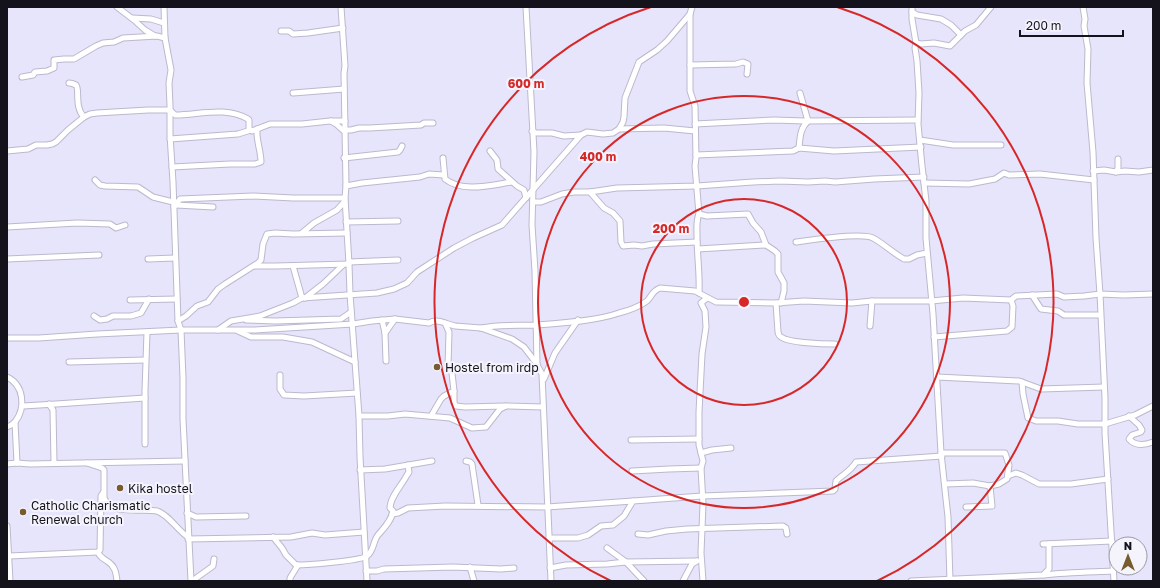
<svg xmlns="http://www.w3.org/2000/svg" width="1160" height="588" viewBox="0 0 1160 588" font-family="'Golos Text',sans-serif">
  <style>
    .lines { fill: none; stroke-linecap: round; stroke-linejoin: round }
    .minor-casing { stroke: #bbb9cd; stroke-width: 7 }
    .minor { stroke: #fff; stroke-width: 5 }
    .ring { fill: none; stroke: #d62828; stroke-width: 2 }
    .poi-dot { fill: #785b2e; stroke: #f5f4fd; stroke-width: 1.5 }
    .labels { text-anchor: middle; dominant-baseline: central; stroke-width: 4; stroke-linejoin: round; paint-order: stroke }
    .poi-label { font-size: 12px; fill: #14131b; stroke: #f5f4fd; text-anchor: start }
    .centre { fill: #d62828; stroke: #f5f4fd; stroke-width: 2 }
    .ring-label { font-size: 12px; text-anchor: middle; font-weight: bold; fill: #d62828; stroke: #f5f4fd; stroke-width: 4; stroke-linejoin: round; paint-order: stroke }
  </style>
  <rect width="100%" height="100%" fill="#e7e5fb"/>
  <g class="lines">
    <g class="minor-casing">
      <g id="minor">
        <polyline points="117,7 134,20 145,30 155,36"/>
        <polyline points="164,7 165,38 171,70 169,83 170,106 170,135 173,182 178,321 181,330 183,378 183,419 191,581"/>
        <polyline points="341,7 345,66 344,73 346,186 345,198 349,264 350,294 359,416 360,457 367,581"/>
        <polyline points="526,7 534,152 532,225 535,271 537,365 542,374 551,581"/>
        <path d="M 692,7 L 690,14 L 690,91 L 695,106 L 696,158 L 695,166 L 699,214 C 696,221 697,228 697,236 C 697,255 700,274 699,293"/>
        <polyline points="912,7 912,19 916,43 915,48 917,61 919,93 918,124 922,166 926,201 926,238 933,314 941,453 948,517 950,581"/>
        <polyline points="912,12 917,15 941,19 951,25 961,35"/>
        <polyline points="132,18 151,19 164,23"/>
        <polyline points="281,31 289,31 293,34 308,33 343,28"/>
        <polyline points="916,43 921,44 934,43 950,46 965,31 976,25 991,7"/>
        <polyline points="690,65 736,64 743,62 748,64 747,74"/>
        <polyline points="22,77 33,75 35,72 47,71 54,68 54,60 64,59 74,59 96,46 103,43 114,42 123,38 157,36 165,38"/>
        <path d="M 69,83 C 71,83 74,84 76,85 C 80,89 74,107 84,117"/>
        <polyline points="293,93 344,89"/>
        <polyline points="331,121 336,124 345,132"/>
        <polyline points="695,124 774,120 805,121 918,120"/>
        <polyline points="619,129 664,128 695,131"/>
        <polyline points="345,130 351,130 359,128 370,128 421,125 424,123 433,123"/>
        <polyline points="532,131 536,133 552,133 564,136 581,135"/>
        <polyline points="170,139 238,134 251,130"/>
        <polyline points="920,140 953,145 1001,145"/>
        <path d="M 799,148 C 800,138 800,128 808,121 L 800,93"/>
        <path d="M 7,151 L 28,149 L 36,145 L 47,145 L 52,144 L 56,142 L 68,130 L 84,117 L 90,114 L 97,113 L 148,110 L 170,110 L 175,115 C 199,115 225,106 248,119 L 249,120 L 249,129 L 252,131 L 270,124 L 302,124 L 330,121 L 345,121"/>
        <polyline points="490,151 497,160 498,169 517,186 524,190 526,198"/>
        <polyline points="696,155 793,151 799,148 834,151 921,147"/>
        <polyline points="344,158 398,152 400,150 402,146"/>
        <path d="M 443,158 L 445,179 C 463,193 491,185 512,182"/>
        <path d="M 172,167 L 230,164 L 255,164 L 261,162 C 261,151 256,140 257,129"/>
        <polyline points="1093,171 1104,170 1116,172 1118,168 1118,159"/>
        <polyline points="1116,172 1125,171 1139,172 1153,170"/>
        <polyline points="95,180 100,185 105,186 138,187 153,197 173,202"/>
        <polyline points="924,183 969,184 995,179 1004,173 1009,175 1040,174 1094,180"/>
        <polyline points="346,186 362,183 420,177 429,174 444,175"/>
        <polyline points="590,192 604,208 613,213 620,221 621,242 623,246 634,245 642,246 653,244 697,242"/>
        <polyline points="533,202 541,202 562,194 574,192 590,192 617,188 697,186 753,182 780,181 808,182 825,181 835,182 874,179 924,177"/>
        <polyline points="176,205 213,207"/>
        <polyline points="174,207 180,199 253,196 293,198 345,198"/>
        <polyline points="699,214 707,216 748,214 753,223 761,232 766,245 775,251 778,254 778,272 784,283 784,291 781,303"/>
        <polyline points="346,222 398,221"/>
        <polyline points="7,227 77,223 110,224 116,228 125,225"/>
        <polyline points="302,233 314,223 337,210 345,201"/>
        <path d="M 796,242 C 810,240 863,232 873,238 C 884,244 893,253 904,259 L 909,259 L 917,255 L 927,253"/>
        <polyline points="698,249 766,245"/>
        <polyline points="7,259 99,255"/>
        <polyline points="148,259 175,258"/>
        <polyline points="349,262 398,260"/>
        <polyline points="254,266 276,266 349,264"/>
        <polyline points="1032,295 1041,309 1058,311 1064,315 1100,315"/>
        <polyline points="302,298 377,293 394,289 407,283 417,272 454,248 473,238 502,225 581,135 587,132 603,134 613,133 619,129 623,122 624,117 625,98 639,62 657,50 667,41 690,14"/>
        <polyline points="305,298 323,284 343,265"/>
        <polyline points="130,300 177,299"/>
        <path d="M 776,303 L 778,332 C 779,335 778,335 781,337 C 789,343 824,344 835,344"/>
        <polyline points="94,316 100,320 107,319 113,316 131,316 141,313 149,299"/>
        <polyline points="246,320 275,321 341,319 351,312"/>
        <polyline points="382,320 385,333 386,361"/>
        <polyline points="178,321 186,316 197,306 208,302 218,289 225,284 258,263 261,260 263,244 267,234 275,233 293,234 347,233"/>
        <polyline points="445,323 455,326 481,328 512,339 524,347 537,364"/>
        <polyline points="870,326 872,301"/>
        <path d="M 481,328 C 500,324 518,326 536,325 C 561,323 596,321 619,313 C 627,311 640,306 647,301 C 652,296 652,291 660,288 L 695,291 L 716,302 L 776,303 L 804,301 L 852,303 L 872,301 L 931,301 L 963,298 L 1011,300 L 1016,296 L 1057,294 L 1064,297 L 1084,296 L 1100,294 L 1096,238 L 1093,152 L 1087,83 L 1088,49 L 1084,26 L 1085,19 L 1083,7"/>
        <polyline points="218,330 231,321 260,316 293,303 302,298 293,266"/>
        <polyline points="238,331 251,337 283,337 312,342 355,362"/>
        <polyline points="385,333 395,319"/>
        <polyline points="934,337 1007,331 1012,327 1013,306 1011,300"/>
        <path d="M 7,338 L 39,338 L 97,334 L 181,330 L 255,330 L 353,324 L 372,321 L 395,319 L 429,323 C 434,320 440,321 445,323 L 449,332 L 448,366 L 452,373 L 454,391 L 444,396 L 441,399 L 431,416"/>
        <polyline points="69,362 145,360"/>
        <polyline points="280,375 280,389 284,395 304,396 357,393"/>
        <path d="M 7,377 C 24,385 26,408 15,422 C 13,424 10,426 7,427"/>
        <polyline points="937,377 1019,381 1041,389 1104,387"/>
        <polyline points="544,379 555,353 578,320"/>
        <polyline points="1022,382 1023,394 1028,418 1036,421 1058,421 1078,424 1105,424 1135,415 1153,406"/>
        <polyline points="454,391 454,403 456,406 465,407 505,406"/>
        <polyline points="49,404 53,410 54,463"/>
        <polyline points="23,406 56,404 145,398"/>
        <polyline points="359,416 388,416 405,414 450,418 472,428 486,427 500,409 506,406 543,407"/>
        <path d="M 1129,416 L 1139,425 L 1142,430 L 1141,432 L 1132,435 L 1129,439 C 1135,446 1145,445 1153,442"/>
        <polyline points="15,422 17,463"/>
        <polyline points="631,440 699,439"/>
        <polyline points="145,444 145,391 147,332"/>
        <polyline points="701,453 712,450 731,448"/>
        <polyline points="941,453 1005,453 1009,465 1007,479 999,484 990,486 973,483 945,484"/>
        <polyline points="466,461 470,462 472,464 478,505"/>
        <path d="M 87,463 L 102,468 L 104,470 L 104,498 C 112,516 141,508 157,511 C 168,514 178,531 188,537"/>
        <polyline points="7,464 17,463 30,464 185,461"/>
        <polyline points="360,470 385,469 432,461"/>
        <polyline points="632,471 669,469 701,468"/>
        <polyline points="1008,476 1016,473 1022,475 1039,484 1071,484 1108,479"/>
        <polyline points="966,507 992,506 990,486"/>
        <polyline points="187,513 196,517 246,516"/>
        <polyline points="392,514 398,513 408,508 445,506 547,507 633,501"/>
        <polyline points="7,526 10,581"/>
        <polyline points="638,534 648,535 666,531 687,529 783,526 786,528 787,534"/>
        <path d="M 273,537 L 282,548 L 286,555 L 296,565 C 306,565 360,561 367,556 C 374,551 373,541 378,535 C 384,528 392,520 393,511 L 390,508 C 390,497 402,485 407,475 L 409,472 L 408,465"/>
        <path d="M 549,538 L 578,538 L 588,535 L 601,526 L 613,525 L 624,516 L 633,501 L 702,496 L 833,491 L 835,489 L 836,481 C 843,474 851,471 856,462 L 942,456"/>
        <polyline points="188,539 291,537 312,533 325,535 364,532"/>
        <polyline points="1043,544 1112,541"/>
        <polyline points="607,548 626,562 644,581"/>
        <path d="M 98,552 C 100,558 103,558 107,561 C 115,566 116,572 117,581"/>
        <polyline points="9,556 98,552 100,550 101,496 103,493"/>
        <polyline points="470,567 474,581"/>
        <polyline points="550,568 566,565 607,564 626,562 696,561"/>
        <polyline points="366,571 377,571 384,569 453,567 501,569 514,568"/>
        <path d="M 1044,575 C 1066,572 1090,572 1113,571"/>
        <polyline points="192,581 213,566 214,559"/>
        <polyline points="290,581 290,578 298,565"/>
        <polyline points="683,581 692,564 697,561"/>
        <polyline points="703,581 701,553 703,504 701,468 703,461 699,445 699,412 702,354 706,327 705,311 701,303 707,298"/>
        <polyline points="911,581 1043,575 1049,569 1049,544"/>
        <polyline points="1114,581 1105,433 1105,398 1100,294 1124,295 1153,294"/>
      </g>
    </g>
    <use href="#minor" class="minor"/>
  </g>
  <g class="ring">
    <circle cx="744" cy="302" r="103"/>
    <circle cx="744" cy="302" r="206"/>
    <path d="M611 581A309 309 0 0 1 651 7M837 7A309 309 0 0 1 877 581"/>
  </g>
  <g class="poi-dot">
    <circle cx="437" cy="367" r="4"/>
    <circle cx="120" cy="488" r="4"/>
    <circle cx="23" cy="512" r="4"/>
  </g>
  <g class="labels">
    <g class="poi-label">
      <text x="445" y="367">Hostel from irdp</text>
      <text x="128" y="488">Kika hostel</text>
      <text x="31" y="505">Catholic Charismatic<tspan x="31" dy="14">Renewal church</tspan></text>
    </g>
  </g>
  <circle cx="744" cy="302" r="6" class="centre"/>
  <g class="ring-label">
    <text x="526" y="88">600 m</text>
    <text x="598" y="161">400 m</text>
    <text x="671" y="233">200 m</text>
  </g>
  <rect width="1160" height="588" fill="none" stroke="#14131b" stroke-width="16"/>
  <g transform="translate(1128 556)"><circle r="19" fill="#f5f4fd" stroke="#9b9aa3"/>
  <path d="M0-3L7 15L0 10L-7 15Z" fill="#785b2e"/>
  <text y="-6" font-size="11" font-weight="bold" text-anchor="middle" fill="#14131b">N</text>
  </g>
  <path d="M1020 30v6h103v-6" fill="none" stroke="#14131b" stroke-width="2"/>
  <text x="1026" y="30" font-size="12" fill="#14131b" stroke="#f5f4fd" stroke-width="3" paint-order="stroke">200 m</text>
</svg>
